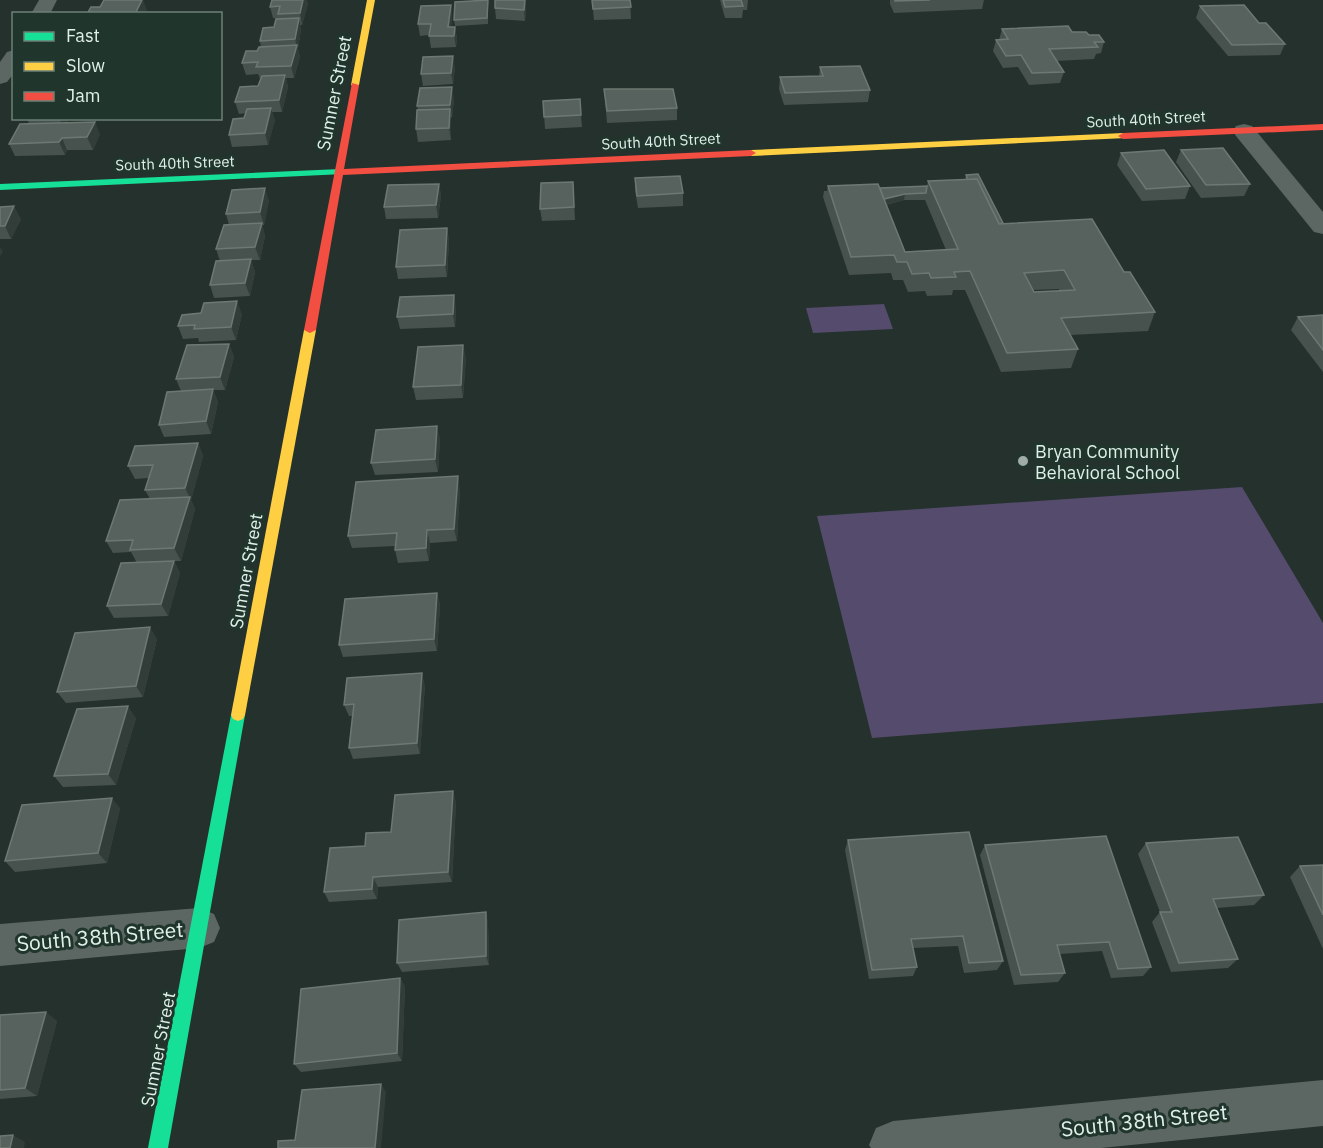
<svg xmlns="http://www.w3.org/2000/svg" width="1323" height="1148" viewBox="0 0 1323 1148" font-family="'IBM Plex Sans',sans-serif">
  <style>
    .green { fill: #554b6d }
    .lines { fill: none; stroke-linecap: round; stroke-linejoin: round }
    .street { fill: #5c6662; fill-rule: evenodd }
    .fast { fill: #16e098; fill-rule: evenodd }
    .slow { fill: #ffcf43; fill-rule: evenodd }
    .jam { fill: #f24e42; fill-rule: evenodd }
    .wall { fill: #47514d; fill-rule: evenodd }
    .shaded-wall { fill: #323d39 }
    .building { fill: #57625e; stroke: #6d7873; stroke-width: 1.5; fill-rule: evenodd }
    .poi-dot { fill: #9faca7; stroke: #20362d; stroke-width: 2 }
    .labels { text-anchor: middle; dominant-baseline: central; stroke-width: 6; stroke-linejoin: round; paint-order: stroke }
    .far-street-label { font-size: 15px; fill: #e1efe9; stroke: #20362d }
    .street-label { font-size: 18px; fill: #e1efe9; stroke: #20362d }
    .poi-label { font-size: 18px; fill: #e1efe9; stroke: #20362d; text-anchor: start }
    .near-street-label { font-size: 21px; fill: #e1efe9; stroke: #20362d }
  </style>
  <rect width="100%" height="100%" fill="#25312c"/>
  <g class="green">
    <polygon points="884,304 893,329 813,333 806,308"/>
    <polygon points="1242,487 1323,623 1323,703 872,738 817,516"/>
  </g>
  <g class="lines">
    <g class="street">
      <polygon points="39,0 57,0 50,14 31,14"/>
      <polygon points="14,50 14,73 7,82 0,84 0,62 7,52"/>
      <polygon points="1244,124 1252,126 1323,212 1323,234 1314,232 1236,136 1233,131 1236,126"/>
      <polygon points="199,908 214,914 220,928 214,942 199,948 0,966 0,924"/>
      <polygon points="1323,1080 1323,1126 1101,1148 871,1148 869,1145 876,1128 893,1121"/>
    </g>
    <g class="fast">
      <polygon points="341,169 344,170 344,174 0,190 0,184"/>
      <polygon points="238,709 243,711 245,715 168,1148 148,1148 231,715 233,711"/>
    </g>
    <g class="slow">
      <polygon points="367,0 375,0 359,85 355,88 351,85"/>
      <polygon points="1123,133 1126,134 1126,138 751,156 746,153 751,150"/>
      <polygon points="310,327 316,330 245,715 243,719 238,721 233,719 231,715 304,330"/>
    </g>
    <g class="jam">
      <polygon points="352,83 359,85 344,169 751,150 756,153 751,156 343,175 316,330 310,333 304,330"/>
      <polygon points="1323,124 1323,130 1123,139 1118,136 1123,133"/>
    </g>
  </g>
  <g class="wall">
    <polygon points="488,0 488,24 455,26 454,20"/>
    <polygon points="592,0 630,0 631,19 594,20"/>
    <polygon points="720,0 748,0 747,10 743,10 742,18 725,18"/>
    <polygon points="890,0 984,0 982,9 894,13 890,4"/>
    <polygon points="308,4 302,25 300,25 301,29 298,49 300,57 294,78 286,78 288,87 282,112 272,112 275,120 268,145 232,147 229,135 244,118 246,113 239,114 235,102 258,86 261,79 260,79 258,74 246,75 242,63 261,47 260,41 274,27 279,19 273,18 270,7"/>
    <polygon points="451,5 452,17 451,27 455,27 457,39 456,47 431,48 429,35 420,36 418,24"/>
    <polygon points="526,6 525,21 496,19 495,8"/>
    <polygon points="1200,6 1259,23 1285,44 1280,55 1228,56 1196,18"/>
    <polygon points="1002,29 1072,32 1089,35 1104,42 1101,53 1096,54 1094,59 1056,61 1064,72 1060,83 1029,85 1018,67 1003,68 993,51 996,40 999,40"/>
    <polygon points="455,67 453,84 423,86 421,74"/>
    <polygon points="820,67 870,90 868,102 784,105 779,89 780,77 819,76"/>
    <polygon points="604,89 677,108 677,120 607,123"/>
    <polygon points="454,99 452,117 451,117 451,140 418,142 416,129 418,110 417,106"/>
    <polygon points="543,101 581,115 582,127 545,129"/>
    <polygon points="27,118 69,118 67,123 100,134 93,150 67,150 65,155 15,156 9,144 29,124"/>
    <polygon points="1181,150 1250,184 1244,196 1201,198 1176,162"/>
    <polygon points="1121,153 1190,186 1185,199 1142,201 1117,165"/>
    <path d="M 966,175 L 1003,223 L 1124,272 L 1155,312 L 1148,331 L 1070,335 L 1078,349 L 1071,368 L 1001,372 L 965,290 L 953,290 L 952,295 L 927,296 L 925,291 L 908,292 L 903,280 L 893,280 L 891,273 L 849,275 L 823,197 L 824,191 L 827,191 L 828,186 L 880,188 L 927,186 L 928,181 L 965,180 ZM 904,200 L 925,200 L 946,250 L 905,252 L 886,205 ZM 1059,289 L 1059,291 L 1034,292 L 1033,290 Z"/>
    <polygon points="635,178 683,193 683,206 638,208 635,190"/>
    <polygon points="573,182 575,220 542,221 540,209"/>
    <polygon points="439,184 441,196 438,218 386,219 384,207"/>
    <polygon points="269,200 264,225 262,225 265,236 260,260 251,260 255,272 250,296 214,298 210,285 220,261 216,249 229,225 226,214"/>
    <polygon points="0,207 21,219 11,239 0,239"/>
    <polygon points="447,228 449,241 447,277 398,279 396,267"/>
    <polygon points="456,307 455,327 400,329 397,317"/>
    <polygon points="201,313 242,314 236,340 199,342 198,338 183,339 178,326"/>
    <polygon points="1323,315 1323,372 1291,330 1298,317"/>
    <polygon points="229,344 234,357 225,390 213,390 218,402 211,434 164,437 159,425 181,391 176,379"/>
    <polygon points="466,357 463,398 416,400 413,387"/>
    <polygon points="440,439 438,472 375,475 371,463"/>
    <polygon points="198,443 203,456 191,500 195,509 181,561 174,561 180,573 168,616 114,618 107,606 137,563 131,552 113,553 106,541 150,499 145,490 149,478 135,479 128,466"/>
    <polygon points="460,489 457,541 430,543 429,561 398,563 395,550 396,546 352,548 348,536"/>
    <polygon points="437,593 440,605 437,651 343,657 339,645"/>
    <polygon points="157,639 143,697 66,703 57,692"/>
    <polygon points="425,685 420,754 353,759 349,748 352,716 349,716 344,705"/>
    <polygon points="136,718 116,785 63,787 54,776"/>
    <polygon points="456,802 452,882 378,887 377,899 329,902 324,892 365,846 391,832"/>
    <polygon points="120,808 107,863 15,872 5,861"/>
    <polygon points="848,840 1003,961 997,970 964,973 958,946 913,948 917,967 913,976 869,979 845,850"/>
    <polygon points="1146,843 1264,895 1254,905 1217,908 1238,959 1228,968 1171,972 1152,922 1160,912 1138,854"/>
    <polygon points="985,845 1151,967 1143,976 1111,978 1102,951 1060,954 1065,973 1058,982 1014,985 980,855"/>
    <polygon points="1323,865 1323,949 1290,877 1300,866"/>
    <polygon points="488,922 489,965 402,972 397,963"/>
    <polygon points="400,978 405,987 402,1061 301,1072 294,1064"/>
    <polygon points="0,1015 57,1021 37,1096 0,1099"/>
  </g>
  <g class="shaded-wall">
    <polygon points="142,0 143,0 147,10 145,14 135,14"/>
    <polygon points="303,0 307,0 308,4 302,25 300,13"/>
    <polygon points="525,0 526,6 525,21 524,10"/>
    <polygon points="451,5 452,17 450,36 448,27"/>
    <polygon points="299,18 301,29 298,49 300,57 294,78 291,66 297,47 295,39"/>
    <polygon points="455,27 457,39 456,47 454,36"/>
    <polygon points="453,56 455,67 453,84 451,73"/>
    <polygon points="285,75 288,87 282,112 279,100"/>
    <polygon points="452,87 454,99 452,117 450,105"/>
    <polygon points="271,108 275,120 268,145 265,133"/>
    <polygon points="450,109 451,121 451,140 449,128"/>
    <polygon points="59,118 69,118 64,129"/>
    <polygon points="95,122 100,134 93,150 87,137"/>
    <polygon points="62,138 67,150 65,155 59,142"/>
    <polygon points="439,184 441,196 438,218 436,205"/>
    <polygon points="265,188 269,200 264,225 260,212"/>
    <polygon points="905,194 904,200 877,207 878,201"/>
    <polygon points="14,206 21,219 11,239 5,226"/>
    <polygon points="262,223 265,236 260,260 255,247"/>
    <polygon points="447,228 449,241 447,277 445,265"/>
    <polygon points="0,247 3,252 0,256"/>
    <polygon points="251,259 255,272 250,296 245,283"/>
    <polygon points="454,295 456,307 455,327 453,314"/>
    <polygon points="237,301 242,314 236,340 231,327"/>
    <polygon points="229,344 234,357 225,390 220,377"/>
    <polygon points="463,345 466,357 463,398 461,385"/>
    <polygon points="213,389 218,402 211,434 206,421"/>
    <polygon points="437,426 440,439 438,472 435,459"/>
    <polygon points="198,443 203,456 191,500 185,488"/>
    <polygon points="458,476 460,489 457,541 454,529"/>
    <polygon points="190,497 195,509 181,561 174,548"/>
    <polygon points="427,530 430,543 429,561 426,548"/>
    <polygon points="174,561 180,573 168,616 161,604"/>
    <polygon points="437,593 440,605 437,651 434,639"/>
    <polygon points="150,627 157,639 143,697 136,686"/>
    <polygon points="422,673 425,685 420,754 417,743"/>
    <polygon points="128,706 136,718 116,785 108,774"/>
    <polygon points="453,791 456,802 452,882 448,872"/>
    <polygon points="112,798 120,808 107,863 98,853"/>
    <polygon points="373,877 378,887 377,899 372,889"/>
    <polygon points="486,912 488,922 489,965 486,956"/>
    <polygon points="400,978 405,987 402,1061 397,1053"/>
    <polygon points="46,1012 57,1021 37,1096 25,1088"/>
    <polygon points="381,1084 386,1092 381,1148 375,1148"/>
    <polygon points="13,1135 25,1142 24,1148 10,1148"/>
  </g>
  <g class="building">
    <polygon points="104,0 142,0 135,14 87,14 91,7 100,7"/>
    <polygon points="272,0 303,0 300,13 278,14 280,6 270,7"/>
    <polygon points="488,0 487,18 454,20 455,2"/>
    <polygon points="495,0 525,0 524,10 495,8"/>
    <polygon points="592,0 630,0 631,7 593,9"/>
    <polygon points="723,0 741,0 743,6 725,7"/>
    <polygon points="895,0 930,0 895,1"/>
    <polygon points="451,5 448,27 455,27 454,36 429,36 431,24 418,24 421,6"/>
    <polygon points="1244,5 1259,23 1266,23 1285,44 1232,45 1200,6"/>
    <polygon points="299,18 295,39 260,41 263,28 274,27 276,19"/>
    <polygon points="1068,26 1072,32 1086,32 1089,35 1099,35 1104,42 1094,42 1098,47 1049,49 1064,72 1032,73 1021,55 1006,56 996,40 1008,39 1002,29"/>
    <polygon points="297,45 291,66 256,67 258,62 242,63 246,51 257,51 259,47"/>
    <polygon points="453,56 451,73 421,74 423,57"/>
    <polygon points="860,66 870,90 785,93 780,77 823,76 820,67"/>
    <polygon points="285,75 279,100 235,102 240,87 258,86 262,76"/>
    <polygon points="452,87 450,105 417,106 420,88"/>
    <polygon points="604,89 673,89 677,108 607,111"/>
    <polygon points="580,99 581,115 544,117 543,101"/>
    <polygon points="271,108 265,133 229,135 233,119 244,118 247,109"/>
    <polygon points="450,109 449,128 416,129 417,110"/>
    <polygon points="95,122 87,137 62,138 59,142 9,144 20,124"/>
    <polygon points="1223,148 1250,184 1206,185 1181,150"/>
    <polygon points="1164,150 1190,186 1146,189 1121,153"/>
    <polygon points="978,174 1003,223 999,224 977,179 968,180 966,175"/>
    <polygon points="680,176 683,193 637,196 635,178"/>
    <path d="M 977,179 L 999,224 L 1092,219 L 1124,272 L 1130,272 L 1155,312 L 1061,318 L 1078,349 L 1007,353 L 970,271 L 954,272 L 956,277 L 931,278 L 929,273 L 912,274 L 907,262 L 897,262 L 894,255 L 851,257 L 828,186 L 878,184 L 905,252 L 958,249 L 928,181 ZM 1064,270 L 1075,290 L 1034,292 L 1024,273 Z"/>
    <polygon points="573,182 574,207 540,209 541,183"/>
    <polygon points="439,184 436,205 384,207 388,185"/>
    <polygon points="927,186 926,193 905,194 884,199 880,188"/>
    <polygon points="265,188 260,212 226,214 232,190"/>
    <polygon points="14,206 5,226 0,226 0,207"/>
    <polygon points="262,223 255,247 216,249 224,225"/>
    <polygon points="447,228 445,265 396,267 400,230"/>
    <polygon points="251,259 245,283 210,285 216,261"/>
    <polygon points="454,295 453,314 397,317 400,297"/>
    <polygon points="237,301 231,327 194,329 195,325 178,326 182,315 201,313 204,303"/>
    <polygon points="1323,315 1323,350 1298,317"/>
    <polygon points="229,344 220,377 176,379 187,345"/>
    <polygon points="463,345 461,385 413,387 418,347"/>
    <polygon points="213,389 206,421 159,425 167,392"/>
    <polygon points="437,426 435,459 371,463 376,430"/>
    <polygon points="198,443 185,488 145,490 153,465 128,466 135,446"/>
    <polygon points="458,476 454,529 427,530 426,548 395,550 397,533 348,536 356,482"/>
    <polygon points="190,497 174,548 130,550 133,540 106,541 120,500"/>
    <polygon points="174,561 161,604 107,606 121,563"/>
    <polygon points="437,593 434,639 339,645 345,599"/>
    <polygon points="150,627 136,686 57,692 75,633"/>
    <polygon points="422,673 417,743 349,748 354,704 344,705 347,678"/>
    <polygon points="128,706 108,774 54,776 77,709"/>
    <polygon points="453,791 448,872 373,877 372,889 324,892 330,848 365,846 366,833 391,832 395,795"/>
    <polygon points="112,798 98,853 5,861 22,805"/>
    <polygon points="969,832 1003,961 969,963 963,936 911,939 917,967 872,970 848,840"/>
    <polygon points="1106,836 1151,967 1118,969 1109,942 1057,945 1065,973 1021,975 985,845"/>
    <polygon points="1238,837 1264,895 1213,899 1238,959 1179,963 1160,912 1172,912 1146,843"/>
    <polygon points="1323,865 1323,915 1300,866"/>
    <polygon points="486,912 486,956 397,963 399,920"/>
    <polygon points="400,978 397,1053 294,1064 301,989"/>
    <polygon points="46,1012 25,1088 0,1090 0,1015"/>
    <polygon points="381,1084 375,1148 278,1148 278,1141 295,1140 302,1090"/>
    <polygon points="13,1135 10,1148 0,1148 0,1136"/>
  </g>
  <circle class="poi-dot" cx="1023" cy="461" r="6"/>
  <g class="labels">
    <g class="far-street-label">
      <text transform="translate(1146 119) rotate(-3)">South 40th Street</text>
      <text transform="translate(661 141) rotate(-3)">South 40th Street</text>
      <text transform="translate(175 163) rotate(-2)">South 40th Street</text>
    </g>
    <g class="street-label">
      <text transform="translate(334 93) rotate(-79)">Sumner Street</text>
      <text transform="translate(246 571) rotate(-80)">Sumner Street</text>
      <text transform="translate(158 1049) rotate(-79)">Sumner Street</text>
    </g>
    <g class="poi-label">
      <text x="1035" y="451">Bryan Community<tspan x="1035" dy="21">Behavioral School</tspan></text>
    </g>
    <g class="near-street-label">
      <text transform="translate(100 936) rotate(-5)">South 38th Street</text>
      <text transform="translate(1144 1120) rotate(-6)">South 38th Street</text>
    </g>
  </g>
  <rect x="12" y="12" width="210" height="108" fill="#20362d" stroke="#6d8078" stroke-width="1.5"/>
  <rect x="24" y="32" width="30" height="9" fill="#16e098" stroke="#6d8078" stroke-width="1.5"/>
  <text x="66" y="42" font-size="18" fill="#e1efe9">Fast</text>
  <rect x="24" y="62" width="30" height="9" fill="#ffcf43" stroke="#6d8078" stroke-width="1.5"/>
  <text x="66" y="72" font-size="18" fill="#e1efe9">Slow</text>
  <rect x="24" y="92" width="30" height="9" fill="#f24e42" stroke="#6d8078" stroke-width="1.5"/>
  <text x="66" y="102" font-size="18" fill="#e1efe9">Jam</text>
</svg>
